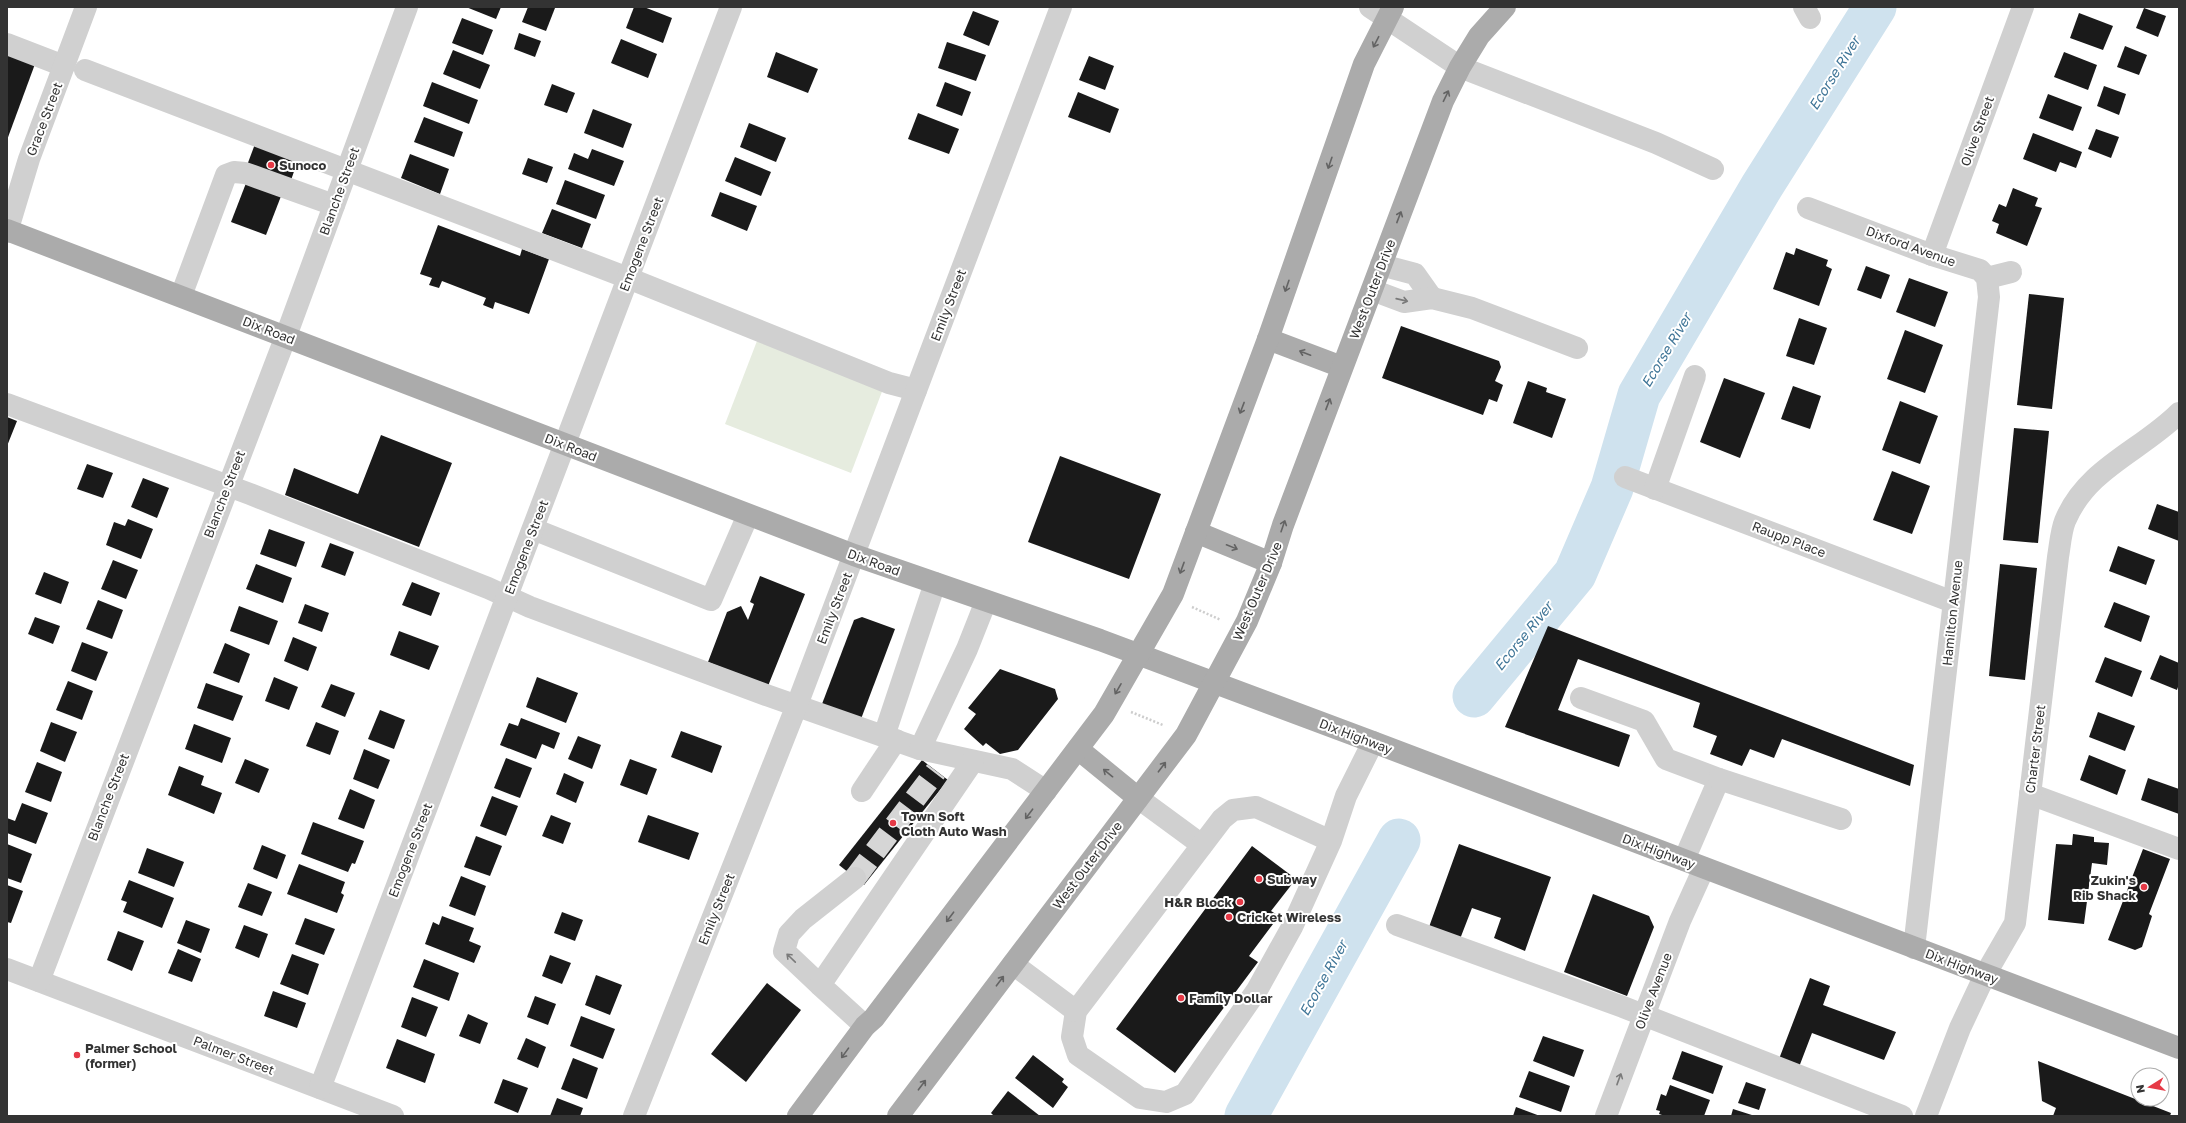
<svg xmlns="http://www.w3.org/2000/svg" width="2186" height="1123" viewBox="0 0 2186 1123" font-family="'Golos Text',sans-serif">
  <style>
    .green { fill: #e6ecdf }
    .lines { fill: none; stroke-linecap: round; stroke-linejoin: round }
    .river { stroke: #cfe2ee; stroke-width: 43 }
    .building { fill: #1a1a1a }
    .minor-tunnel { stroke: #d6d6d6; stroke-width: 22; stroke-dasharray: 22 11; stroke-linecap: butt }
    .path { stroke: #cdcdcd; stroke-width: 2.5; stroke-dasharray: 2 2; stroke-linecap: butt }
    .minor { stroke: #d0d0d0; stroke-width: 22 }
    .major { stroke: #ababab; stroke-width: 22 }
    .oneway { stroke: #636363 }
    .oneway2 { stroke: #7a7a7a }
    .poi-dot { fill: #e63946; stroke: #fff; stroke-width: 1.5 }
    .labels { text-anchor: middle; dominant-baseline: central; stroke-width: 4; stroke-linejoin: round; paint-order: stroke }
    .street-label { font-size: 13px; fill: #333; stroke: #fff }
    .poi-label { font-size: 13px; font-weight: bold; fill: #333; stroke: #fff; text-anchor: start }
    .water-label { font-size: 14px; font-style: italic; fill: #3f7597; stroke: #fff }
  </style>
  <rect width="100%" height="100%" fill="#fff"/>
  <polygon class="green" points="757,341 883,389 851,473 725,424"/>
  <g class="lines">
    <g class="river">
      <polyline points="1474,696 1575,574 1612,488 1639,395 1762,186 1875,7"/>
      <polyline points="1246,1116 1399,840"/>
    </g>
  </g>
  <g class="building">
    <polygon points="466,7 501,7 496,19"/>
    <polygon points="528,7 555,8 546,31 522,22"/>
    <polygon points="634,7 644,7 672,18 663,43 626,28"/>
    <polygon points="2144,8 2166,16 2158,37 2136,28"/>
    <polygon points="973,11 999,21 989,46 963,35"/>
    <polygon points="2079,13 2113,26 2103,50 2070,38"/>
    <polygon points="462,18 493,30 483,55 452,43"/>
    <polygon points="519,33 541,41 535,57 514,49"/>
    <polygon points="621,39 657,54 648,78 611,63"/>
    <polygon points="947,42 986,55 976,81 938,68"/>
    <polygon points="2125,46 2147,55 2139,75 2117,67"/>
    <polygon points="453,50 490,65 480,89 443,74"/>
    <polygon points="776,52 818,69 808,93 767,77"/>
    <polygon points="2064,52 2097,65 2088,90 2054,77"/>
    <polygon points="7,53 35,64 7,140"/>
    <polygon points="1089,56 1114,66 1105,90 1079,80"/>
    <polygon points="432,82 478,100 469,124 423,106"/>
    <polygon points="945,82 971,92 962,116 936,106"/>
    <polygon points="552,84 575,93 567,113 544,105"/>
    <polygon points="2104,86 2126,94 2119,115 2097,106"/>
    <polygon points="1078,92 1119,109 1110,133 1068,117"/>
    <polygon points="2048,94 2082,107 2073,131 2039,118"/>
    <polygon points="593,109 632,124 623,148 584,133"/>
    <polygon points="918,113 959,129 949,154 908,139"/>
    <polygon points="424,117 463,132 454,157 414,142"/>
    <polygon points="749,123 786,138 776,162 740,147"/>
    <polygon points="2096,129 2119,137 2111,158 2088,149"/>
    <polygon points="2033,133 2082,152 2076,168 2060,162 2056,172 2023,159"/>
    <polygon points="255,144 298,160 290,183 246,168"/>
    <polygon points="592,149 624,161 614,186 568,169 574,153 588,159"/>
    <polygon points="410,154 449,169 440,194 401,178"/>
    <polygon points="735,157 771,172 761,196 725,181"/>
    <polygon points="528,158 553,167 547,183 522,174"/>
    <polygon points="248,178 283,191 266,235 231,222"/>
    <polygon points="565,180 605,195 596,219 556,204"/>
    <polygon points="2013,188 2038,198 2035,206 2042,208 2027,246 1996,233 1999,224 1992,221 1999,204 2006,207"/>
    <polygon points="720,192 757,206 747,231 711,216"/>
    <polygon points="552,209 591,224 582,248 542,233"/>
    <polygon points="438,225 520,256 522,249 549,259 529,314 495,302 493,309 483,305 486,298 442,281 439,288 429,285 432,278 420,274"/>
    <polygon points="1796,248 1828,260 1826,266 1832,269 1819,306 1773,289 1786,252 1794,255"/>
    <polygon points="1866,266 1890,275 1881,299 1857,290"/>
    <polygon points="1909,278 1948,292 1935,327 1896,312"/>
    <polygon points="2029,294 2064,298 2052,409 2017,405"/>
    <polygon points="1799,318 1827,328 1814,365 1786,356"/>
    <polygon points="1401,326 1499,361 1501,367 1495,381 1503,385 1497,402 1489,399 1483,415 1382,378"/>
    <polygon points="1905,330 1943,345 1925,393 1887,379"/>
    <polygon points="1724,378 1765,393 1740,458 1700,442"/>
    <polygon points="1528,381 1547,388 1546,392 1566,399 1552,438 1513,423"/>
    <polygon points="1793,386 1821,396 1810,429 1781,419"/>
    <polygon points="1900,401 1938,416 1920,464 1882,450"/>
    <polygon points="7,417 17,421 7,446"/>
    <polygon points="2014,428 2049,431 2038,543 2003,540"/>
    <polygon points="381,435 452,463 419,547 285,495 294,468 358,494"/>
    <polygon points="1060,456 1161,494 1129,579 1028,542"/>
    <polygon points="87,464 113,473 103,498 77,489"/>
    <polygon points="1892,471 1930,486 1912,534 1873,520"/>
    <polygon points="143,478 169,488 157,518 131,507"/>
    <polygon points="2157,504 2179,512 2179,541 2148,529"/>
    <polygon points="128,519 153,529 141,559 106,545 114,522 125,526"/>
    <polygon points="269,529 305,542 296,567 260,554"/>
    <polygon points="330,543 354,552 345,576 321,567"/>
    <polygon points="2118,546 2155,560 2146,585 2109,571"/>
    <polygon points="113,560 138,570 126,599 101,589"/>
    <polygon points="256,564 292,578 283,603 246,589"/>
    <polygon points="2000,564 2037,568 2025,680 1989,676"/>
    <polygon points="44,572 69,582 61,604 35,594"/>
    <polygon points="760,576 805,594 768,686 708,662 727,612 741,606 748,620 754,604 750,602"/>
    <polygon points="412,582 440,593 431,616 402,605"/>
    <polygon points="98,600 123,610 112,639 86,629"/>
    <polygon points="2114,602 2150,616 2141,642 2104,627"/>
    <polygon points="305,604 329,613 322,632 298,623"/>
    <polygon points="239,606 278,621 269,645 230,631"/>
    <polygon points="35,617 60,626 53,644 28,634"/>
    <polygon points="862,617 895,629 861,719 822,704 854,620"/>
    <polygon points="1548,626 1914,765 1910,786 1782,739 1774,758 1750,749 1742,766 1710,754 1717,736 1693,727 1700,703 1578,659 1558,710 1630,735 1619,767 1505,727"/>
    <polygon points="399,631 439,646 429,670 390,655"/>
    <polygon points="293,637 317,647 308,671 284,661"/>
    <polygon points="82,642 108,652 96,681 71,671"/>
    <polygon points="225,643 250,654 239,683 213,673"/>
    <polygon points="2160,655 2179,663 2179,684 2177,690 2150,679"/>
    <polygon points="2105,657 2142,671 2132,697 2095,682"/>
    <polygon points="1000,669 1055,689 1058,699 1018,750 1000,754 986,743 983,746 964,729 976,714 968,708"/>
    <polygon points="274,677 298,687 289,710 265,701"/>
    <polygon points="537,677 578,693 566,723 526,707"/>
    <polygon points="68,681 93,691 82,720 56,710"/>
    <polygon points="206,683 243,696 233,721 197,708"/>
    <polygon points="331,684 355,693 345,717 321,707"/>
    <polygon points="380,710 405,720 394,749 368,739"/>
    <polygon points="2098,712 2135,726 2125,751 2089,737"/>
    <polygon points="521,718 560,733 554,749 542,744 536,759 500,745 509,723 518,726"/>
    <polygon points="51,722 77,732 65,762 40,751"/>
    <polygon points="316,722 339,731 330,755 306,746"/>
    <polygon points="194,724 231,738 222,763 185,749"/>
    <polygon points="681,731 722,746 712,773 671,757"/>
    <polygon points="578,736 601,745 592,769 568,759"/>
    <polygon points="364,749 390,760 378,789 353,779"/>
    <polygon points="2089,755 2126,770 2117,795 2080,780"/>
    <polygon points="506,758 532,768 520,798 494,788"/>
    <polygon points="245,759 269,769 259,793 235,783"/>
    <polygon points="630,759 657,769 647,795 620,785"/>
    <polygon points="922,760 948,780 864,885 839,865"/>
    <polygon points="37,762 62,772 51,802 25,792"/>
    <polygon points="179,766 204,776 201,785 222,793 214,814 168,795"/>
    <polygon points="564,773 584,782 576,803 556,794"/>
    <polygon points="2148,778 2179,789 2179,814 2141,800"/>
    <polygon points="350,789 375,800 364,829 338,819"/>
    <polygon points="492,796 518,806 506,836 480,826"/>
    <polygon points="22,803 48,813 36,844 7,833 7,818 15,821"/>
    <polygon points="551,815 571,823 563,844 542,836"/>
    <polygon points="648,815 699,833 689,860 638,842"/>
    <polygon points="313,822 364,841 355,864 352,863 348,872 301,854"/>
    <polygon points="2073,834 2094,837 2094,842 2109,843 2107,865 2092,863 2084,924 2048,920 2056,844 2072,845"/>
    <polygon points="476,836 502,846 490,876 464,867"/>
    <polygon points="7,844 32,854 21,883 7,878"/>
    <polygon points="1459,844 1551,877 1525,951 1494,938 1501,918 1472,908 1460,939 1429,927"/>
    <polygon points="262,845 286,855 277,879 253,869"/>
    <polygon points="1252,846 1296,879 1271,911 1279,916 1249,956 1258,962 1175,1073 1116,1029"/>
    <polygon points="147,848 184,862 174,887 138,873"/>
    <polygon points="2143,849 2170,859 2149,914 2152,916 2142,947 2135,950 2108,940"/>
    <polygon points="299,864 345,882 341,893 344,895 337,913 287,894"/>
    <polygon points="461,876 486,886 475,916 449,906"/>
    <polygon points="129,880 174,898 162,928 123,912 127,902 121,900"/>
    <polygon points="248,883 272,892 262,916 238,907"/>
    <polygon points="7,885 23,891 11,923 7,922"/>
    <polygon points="1593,894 1649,916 1654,927 1627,996 1564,972"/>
    <polygon points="562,912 583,920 575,941 554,933"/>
    <polygon points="442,916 474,928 469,941 481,946 474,963 425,944 433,922 439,925"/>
    <polygon points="305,918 335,929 324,955 295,944"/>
    <polygon points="186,920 210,929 201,953 177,943"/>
    <polygon points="244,925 268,934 259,958 235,948"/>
    <polygon points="118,931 144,941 132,971 107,960"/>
    <polygon points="178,949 201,959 192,982 168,973"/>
    <polygon points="292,954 319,964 308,995 280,984"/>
    <polygon points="550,955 571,963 562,984 542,976"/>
    <polygon points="424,959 459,973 449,1001 413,987"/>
    <polygon points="596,975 622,985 610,1015 585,1005"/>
    <polygon points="1810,978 1830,986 1823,1005 1896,1032 1884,1060 1812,1033 1799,1067 1779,1059"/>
    <polygon points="767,983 801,1010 746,1082 711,1054"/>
    <polygon points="273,991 306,1003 297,1028 264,1016"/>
    <polygon points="535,996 556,1004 548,1025 527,1017"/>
    <polygon points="412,997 438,1007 426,1037 401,1027"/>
    <polygon points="468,1014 488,1023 480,1044 459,1036"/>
    <polygon points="581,1016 615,1029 603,1059 570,1046"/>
    <polygon points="1543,1036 1584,1050 1574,1077 1533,1061"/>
    <polygon points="526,1038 546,1047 538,1068 517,1059"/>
    <polygon points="397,1039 435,1054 425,1083 386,1068"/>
    <polygon points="1682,1051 1723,1066 1713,1094 1672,1079"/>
    <polygon points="1033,1055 1064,1079 1062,1082 1068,1087 1053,1108 1015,1078"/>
    <polygon points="573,1058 598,1068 587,1099 561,1089"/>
    <polygon points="2038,1061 2171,1113 2170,1116 2053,1116 2056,1108 2042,1101"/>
    <polygon points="1529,1071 1570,1086 1561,1112 1519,1097"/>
    <polygon points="503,1079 528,1088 518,1113 494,1103"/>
    <polygon points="1746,1082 1766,1089 1759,1110 1738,1103"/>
    <polygon points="1670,1085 1710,1100 1704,1116 1665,1116 1659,1114 1660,1111 1656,1110 1661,1094 1666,1096"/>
    <polygon points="1008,1091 1040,1116 994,1116 991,1113"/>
    <polygon points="557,1098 583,1108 580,1116 550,1116"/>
    <polygon points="1516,1107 1540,1116 1513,1116"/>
    <polygon points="1733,1109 1755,1116 1731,1116"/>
  </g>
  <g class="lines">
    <polyline class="minor-tunnel" points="855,878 936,771"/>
    <g class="path">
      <polyline points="1192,607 1221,620"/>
      <polyline points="1131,712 1163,725"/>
    </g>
    <g class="minor">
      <polyline points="1370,7 1460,67 1656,143 1713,169"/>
      <polyline points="1804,7 1810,18"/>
      <polyline points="7,44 64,66"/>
      <polyline points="85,70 628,278 889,383 916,390"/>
      <polyline points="1808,208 1932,255 1980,270 1987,278 1989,297 1914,948"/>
      <polyline points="7,232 29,159 86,7"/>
      <polyline points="1932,255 2023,7"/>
      <polyline points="1381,265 1415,274 1432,298"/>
      <polyline points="1987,278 2011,272"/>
      <polyline points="1372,290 1404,302 1432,298 1472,308 1577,348"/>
      <polyline points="181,296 226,175 234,172 245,173 334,205"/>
      <polyline points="7,404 250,494 488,588 530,607 769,696 920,749 1012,769 1046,791"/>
      <polyline points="1625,477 1953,602"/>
      <polyline points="1655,489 1695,376"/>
      <polyline points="533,529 711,600 748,515"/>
      <polyline points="1581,698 1644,721 1666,759 1719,779 1684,860"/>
      <polyline points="884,736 935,583"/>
      <polyline points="920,749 967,649 986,601"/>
      <polyline points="1719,779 1841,819"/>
      <polyline points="862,791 896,740"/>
      <polyline points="2030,794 2179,849"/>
      <polyline points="1138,798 1202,845"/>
      <polyline points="1331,841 1256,807 1233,810 1222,819 1076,1011 1072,1037 1078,1055 1140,1098 1166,1102 1185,1094 1257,990 1292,927 1331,841 1346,796 1373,742"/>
      <polyline points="1397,925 1623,1007 1902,1116"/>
      <polyline points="1013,964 1076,1011"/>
      <polyline points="7,969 393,1116"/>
      <polyline points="39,981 286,336 407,7"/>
      <polyline points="820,985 784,951 789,934 803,919 855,878"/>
      <polyline points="865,1026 820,985 973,761"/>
      <polyline points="320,1088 731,7"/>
      <polyline points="634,1116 797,705 1061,7"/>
      <polyline points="1606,1116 1680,921 1704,868"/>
      <path d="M 1926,1116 L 1960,1028 L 1985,975 L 2015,923 L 2058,557 C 2060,545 2061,531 2065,521 C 2087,468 2141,451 2179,413"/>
    </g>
    <g class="major">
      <polyline points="7,230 854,555 1100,640 1373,742 2179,1048"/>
      <polyline points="1268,339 1342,367"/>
      <polyline points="1196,532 1271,563"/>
      <polyline points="1078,749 1138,798"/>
      <polyline points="798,1116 865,1026 874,1018 1104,714 1173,594 1268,339 1364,64 1393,7"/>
      <polyline points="898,1116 1186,735 1247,621 1271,563 1283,525 1443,101 1460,67 1479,36 1505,7"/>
    </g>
  </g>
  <defs><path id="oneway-shaft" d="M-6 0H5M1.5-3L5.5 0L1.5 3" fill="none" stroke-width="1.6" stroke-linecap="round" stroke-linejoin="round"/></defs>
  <g class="oneway">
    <use href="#oneway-shaft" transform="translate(1376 42) rotate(117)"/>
    <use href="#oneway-shaft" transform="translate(1446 96) rotate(-64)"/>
    <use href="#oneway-shaft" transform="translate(1330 163) rotate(109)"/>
    <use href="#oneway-shaft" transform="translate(1399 217) rotate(-69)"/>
    <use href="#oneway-shaft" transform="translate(1287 286) rotate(109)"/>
    <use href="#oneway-shaft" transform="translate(1305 353) rotate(-159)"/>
    <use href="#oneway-shaft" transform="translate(1328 404) rotate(-69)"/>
    <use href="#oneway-shaft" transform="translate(1242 408) rotate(111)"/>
    <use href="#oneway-shaft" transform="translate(1283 526) rotate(-71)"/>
    <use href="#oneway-shaft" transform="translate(1232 547) rotate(22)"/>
    <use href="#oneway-shaft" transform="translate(1182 568) rotate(110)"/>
    <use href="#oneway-shaft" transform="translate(1118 689) rotate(120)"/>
    <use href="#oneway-shaft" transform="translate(1162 767) rotate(-53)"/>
    <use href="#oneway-shaft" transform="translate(1108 773) rotate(-141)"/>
    <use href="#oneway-shaft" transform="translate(1029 814) rotate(127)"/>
    <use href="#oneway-shaft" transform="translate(950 917) rotate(127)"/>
    <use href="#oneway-shaft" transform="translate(1000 981) rotate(-53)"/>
    <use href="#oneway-shaft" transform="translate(845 1053) rotate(126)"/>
    <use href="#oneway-shaft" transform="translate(922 1085) rotate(-53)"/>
  </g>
  <g class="oneway2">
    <use href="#oneway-shaft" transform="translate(1402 300) rotate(13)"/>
    <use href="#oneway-shaft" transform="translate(791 958) rotate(-136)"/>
    <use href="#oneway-shaft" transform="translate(1619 1079) rotate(-70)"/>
  </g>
  <g class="poi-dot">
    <circle cx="271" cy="165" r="4"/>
    <circle cx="893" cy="823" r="4"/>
    <circle cx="1259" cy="879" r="4"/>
    <circle cx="2144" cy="887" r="4"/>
    <circle cx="1240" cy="902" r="4"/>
    <circle cx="1229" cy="917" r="4"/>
    <circle cx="1181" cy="998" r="4"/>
    <circle cx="77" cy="1055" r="4"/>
  </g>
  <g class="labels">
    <g class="street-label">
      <text transform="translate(44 119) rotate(-69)">Grace Street</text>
      <text transform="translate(1977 131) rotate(-70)">Olive Street</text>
      <text transform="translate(339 191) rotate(-70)">Blanche Street</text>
      <text transform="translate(641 244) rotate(-69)">Emogene Street</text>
      <text transform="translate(1911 246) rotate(20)">Dixford Avenue</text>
      <text transform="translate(1372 289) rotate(-69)">West Outer Drive</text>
      <text transform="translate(948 305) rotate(-69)">Emily Street</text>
      <text transform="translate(269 330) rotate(21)">Dix Road</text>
      <text transform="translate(571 447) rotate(21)">Dix Road</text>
      <text transform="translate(224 494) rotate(-69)">Blanche Street</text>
      <text transform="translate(1789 539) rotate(21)">Raupp Place</text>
      <text transform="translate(526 547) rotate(-69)">Emogene Street</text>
      <text transform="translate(874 562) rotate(20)">Dix Road</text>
      <text transform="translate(1257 591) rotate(-67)">West Outer Drive</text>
      <text transform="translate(834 608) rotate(-69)">Emily Street</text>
      <text transform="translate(1952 613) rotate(-84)">Hamilton Avenue</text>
      <text transform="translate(1356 736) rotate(21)">Dix Highway</text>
      <text transform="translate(2035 749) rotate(-83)">Charter Street</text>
      <text transform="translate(108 797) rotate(-69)">Blanche Street</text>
      <text transform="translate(410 850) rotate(-69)">Emogene Street</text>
      <text transform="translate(1659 851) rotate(21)">Dix Highway</text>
      <text transform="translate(1087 865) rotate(-53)">West Outer Drive</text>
      <text transform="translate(716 909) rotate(-68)">Emily Street</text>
      <text transform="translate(1962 966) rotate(21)">Dix Highway</text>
      <text transform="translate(1653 991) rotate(-69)">Olive Avenue</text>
      <text transform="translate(234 1055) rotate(21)">Palmer Street</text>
    </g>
    <g class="poi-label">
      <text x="279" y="165">Sunoco</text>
      <text x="901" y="816">Town Soft<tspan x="901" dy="15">Cloth Auto Wash</tspan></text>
      <text x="1267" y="879">Subway</text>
      <text x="2136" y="880" text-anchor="end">Zukin's<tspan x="2136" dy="15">Rib Shack</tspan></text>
      <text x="1232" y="902" text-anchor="end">H&amp;R Block</text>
      <text x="1237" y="917">Cricket Wireless</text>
      <text x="1189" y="998">Family Dollar</text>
      <text x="85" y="1048">Palmer School<tspan x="85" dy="15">(former)</tspan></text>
    </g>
    <g class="water-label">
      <text transform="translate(1834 73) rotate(-58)">Ecorse River</text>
      <text transform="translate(1666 350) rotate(-59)">Ecorse River</text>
      <text transform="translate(1523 636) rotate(-51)">Ecorse River</text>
      <text transform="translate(1323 978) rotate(-61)">Ecorse River</text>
    </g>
  </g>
  <rect width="2186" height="1123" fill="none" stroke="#333333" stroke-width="16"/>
  <g transform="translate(2150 1087) rotate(259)"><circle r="19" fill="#ffffff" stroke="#adadad"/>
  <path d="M0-3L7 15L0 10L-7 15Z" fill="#e63946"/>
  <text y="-6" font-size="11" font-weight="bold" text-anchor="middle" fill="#333333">N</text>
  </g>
</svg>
